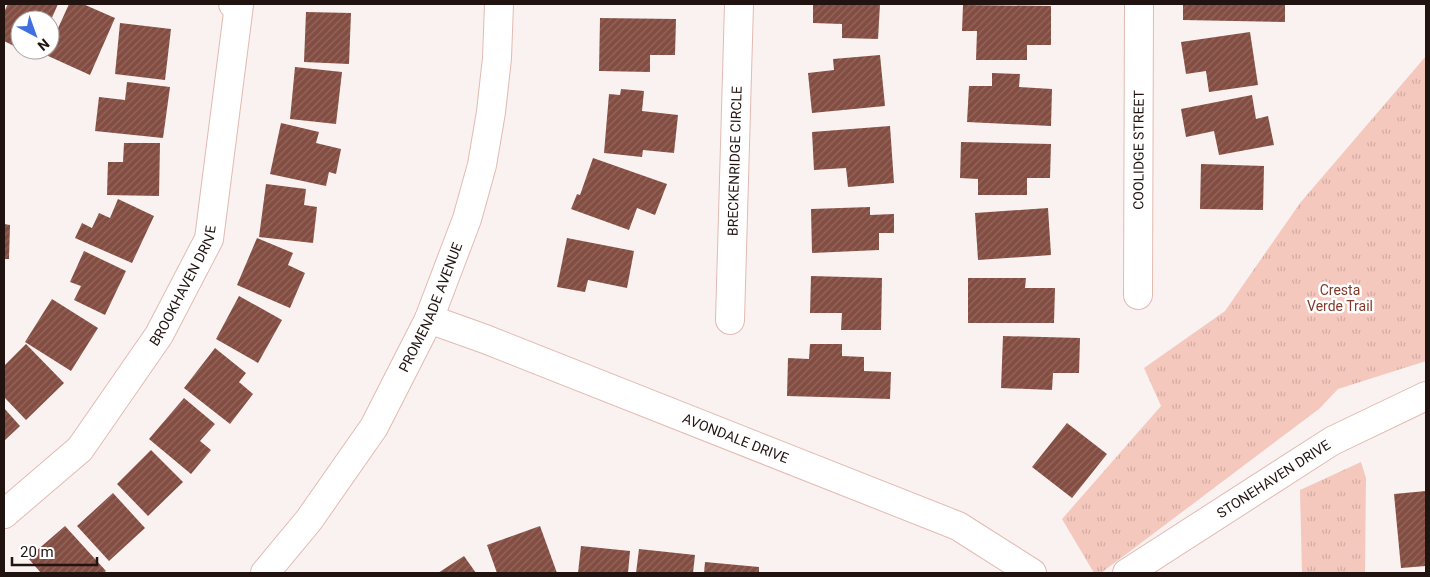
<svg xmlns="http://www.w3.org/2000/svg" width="1430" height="577" viewBox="0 0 1430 577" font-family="Roboto,sans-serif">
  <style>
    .park { fill: url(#park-tufts) }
    .building { fill: url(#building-hatch) }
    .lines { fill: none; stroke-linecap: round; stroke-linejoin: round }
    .street-casing { stroke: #e3bab1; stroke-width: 30 }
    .secondary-casing { stroke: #e3bab1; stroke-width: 30 }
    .street { stroke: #fff; stroke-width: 28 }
    .secondary { stroke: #fff; stroke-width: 28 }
    .labels { text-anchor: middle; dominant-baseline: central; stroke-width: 5; stroke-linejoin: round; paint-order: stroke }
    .street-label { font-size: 14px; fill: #211310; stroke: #fff }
    .park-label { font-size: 14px; fill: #82382a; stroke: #fff }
  </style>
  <defs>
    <pattern id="park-tufts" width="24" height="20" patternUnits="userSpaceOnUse" patternTransform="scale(1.25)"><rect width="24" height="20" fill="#f5c8be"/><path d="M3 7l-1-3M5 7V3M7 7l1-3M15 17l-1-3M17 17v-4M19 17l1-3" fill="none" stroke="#d2aba2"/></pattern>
    <pattern id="building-hatch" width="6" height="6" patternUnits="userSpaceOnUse" patternTransform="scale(1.25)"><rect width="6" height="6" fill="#844d42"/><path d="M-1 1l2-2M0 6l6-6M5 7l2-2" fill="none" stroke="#92685f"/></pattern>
  </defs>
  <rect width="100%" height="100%" fill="#faf2f0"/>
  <g class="park">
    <polygon points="1426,56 1426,361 1338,389 1319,409 1101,573 1094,573 1062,519 1161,406 1144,368 1225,311 1300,203"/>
    <polygon points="1361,462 1366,478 1365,573 1302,573 1300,490"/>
  </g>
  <g class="building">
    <polygon points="8,4 58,4 51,20 20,20 20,49 4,41 4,12"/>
    <polygon points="69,4 83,4 115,18 90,75 46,55 48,50 50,50 50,46"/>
    <polygon points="813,4 880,4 878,39 842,38 842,24 813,23"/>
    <polygon points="1183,4 1285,4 1285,22 1183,20"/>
    <polygon points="963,5 1051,6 1051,45 1027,45 1027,60 976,60 977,31 962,31"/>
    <polygon points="306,12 351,13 349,64 304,62"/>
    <polygon points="600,18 676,19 675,55 650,55 650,72 599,71"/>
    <polygon points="120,23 171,29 165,80 115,74"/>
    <polygon points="1250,32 1258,85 1209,92 1206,71 1186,74 1181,42"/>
    <polygon points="880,55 885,106 812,113 808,73 834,70 833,59"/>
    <polygon points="295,67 342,72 336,124 290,119"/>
    <polygon points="992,73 1020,74 1019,87 1052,89 1051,126 967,122 969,86 992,86"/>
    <polygon points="127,82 170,87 163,138 95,131 99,97 125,100"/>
    <polygon points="621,89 644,91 642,111 678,115 674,153 643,150 642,157 604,153 609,94 620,95"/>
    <polygon points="1252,95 1256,119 1268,116 1274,145 1219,155 1214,131 1186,137 1181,109"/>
    <polygon points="281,123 319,132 316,143 341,149 336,174 329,172 326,186 270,174"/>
    <polygon points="890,126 894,183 848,187 846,168 814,170 812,132"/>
    <polygon points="961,142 1051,144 1050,178 1027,178 1027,195 978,195 978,179 960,178"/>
    <polygon points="124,143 160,143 159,196 107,195 108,162 123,162"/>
    <polygon points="593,158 667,184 655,215 637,208 629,230 571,209 577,194 580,195"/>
    <polygon points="1201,164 1264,166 1263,210 1200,209"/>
    <polygon points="266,184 306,189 304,205 317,207 313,243 259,237"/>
    <polygon points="118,199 154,216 132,263 75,238 82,223 92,228 99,213 110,218"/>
    <polygon points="870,207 870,215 894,214 894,233 879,233 879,250 812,253 811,209"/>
    <polygon points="1048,208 1051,255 978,260 975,213"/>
    <polygon points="4,224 10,225 9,259 4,259"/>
    <polygon points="257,238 293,253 288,265 305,273 290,308 237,285"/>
    <polygon points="567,238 634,251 627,288 588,280 585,292 557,287"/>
    <polygon points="84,251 126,271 105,315 74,300 81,286 70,282"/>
    <polygon points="811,276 882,278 881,330 841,330 842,313 810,313"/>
    <polygon points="968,278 1026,278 1025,288 1055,288 1054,323 968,323"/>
    <polygon points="239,296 282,320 258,363 216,339"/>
    <polygon points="52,299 98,328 71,371 25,342"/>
    <polygon points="1003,336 1080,338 1079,373 1053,373 1052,390 1001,388"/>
    <polygon points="26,344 64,383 26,420 4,397 4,366"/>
    <polygon points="810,344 842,344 842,356 864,357 864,371 891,372 890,399 787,396 788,358 809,359"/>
    <polygon points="215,348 246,373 239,382 253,394 230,424 184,388"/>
    <polygon points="184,398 215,424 200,441 211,450 191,474 149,439"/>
    <polygon points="4,408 20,426 4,441"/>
    <polygon points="1067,423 1107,454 1072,498 1032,467"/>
    <polygon points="151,450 183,482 148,516 117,484"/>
    <polygon points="1426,491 1426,566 1401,568 1394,494"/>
    <polygon points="113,493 145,528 109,561 77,526"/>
    <polygon points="65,526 106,571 103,573 41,573 28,558"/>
    <polygon points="540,526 557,573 497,573 487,545"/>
    <polygon points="581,546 630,551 628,573 578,573"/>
    <polygon points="639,549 695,555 693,573 636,573"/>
    <polygon points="464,556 476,573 438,573"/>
    <polygon points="705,562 759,567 759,573 704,573"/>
  </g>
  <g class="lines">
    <g class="street-casing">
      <g id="street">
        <path id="s1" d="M 1138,295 L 1139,4"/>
        <path id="s2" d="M 429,319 L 485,339 L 958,526 L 1032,573"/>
        <path id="s3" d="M 730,320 L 739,4"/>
        <path id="s4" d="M 4,514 L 80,449 L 159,335 L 209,239 L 239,5 L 233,4"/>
        <path id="s5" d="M 1127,573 L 1332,441 L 1426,396"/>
      </g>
    </g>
    <g class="secondary-casing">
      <g id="secondary">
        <path id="s6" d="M 265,573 L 309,520 L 374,427 L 429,319 L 467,219 L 482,165 L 491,112 L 497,58 L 499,4"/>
      </g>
    </g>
    <use href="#street" class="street"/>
    <use href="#secondary" class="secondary"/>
  </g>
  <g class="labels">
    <g class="street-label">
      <text stroke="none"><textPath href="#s1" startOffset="145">COOLIDGE STREET</textPath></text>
      <text stroke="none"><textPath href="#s3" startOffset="159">BRECKENRIDGE CIRCLE</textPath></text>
      <text stroke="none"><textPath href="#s4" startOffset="294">BROOKHAVEN DRIVE</textPath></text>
      <text stroke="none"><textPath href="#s6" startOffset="315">PROMENADE AVENUE</textPath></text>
      <text stroke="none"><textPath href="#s2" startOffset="329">AVONDALE DRIVE</textPath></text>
      <text stroke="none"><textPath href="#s5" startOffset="174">STONEHAVEN DRIVE</textPath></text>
    </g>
    <g class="park-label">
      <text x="1340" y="290">Cresta<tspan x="1340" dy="16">Verde Trail</tspan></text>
    </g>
  </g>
  <rect width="1430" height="577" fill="none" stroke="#211310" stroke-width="10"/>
  <g transform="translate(35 35) rotate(139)"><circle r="24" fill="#ffffff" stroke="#a6a19f"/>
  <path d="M0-4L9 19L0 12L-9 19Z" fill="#4070e0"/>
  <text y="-8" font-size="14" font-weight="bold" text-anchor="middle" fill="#211310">N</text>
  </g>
  <path d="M12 557v8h85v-8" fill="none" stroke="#211310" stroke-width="2.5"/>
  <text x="20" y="557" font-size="15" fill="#211310" stroke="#ffffff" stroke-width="4" paint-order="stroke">20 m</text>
</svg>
